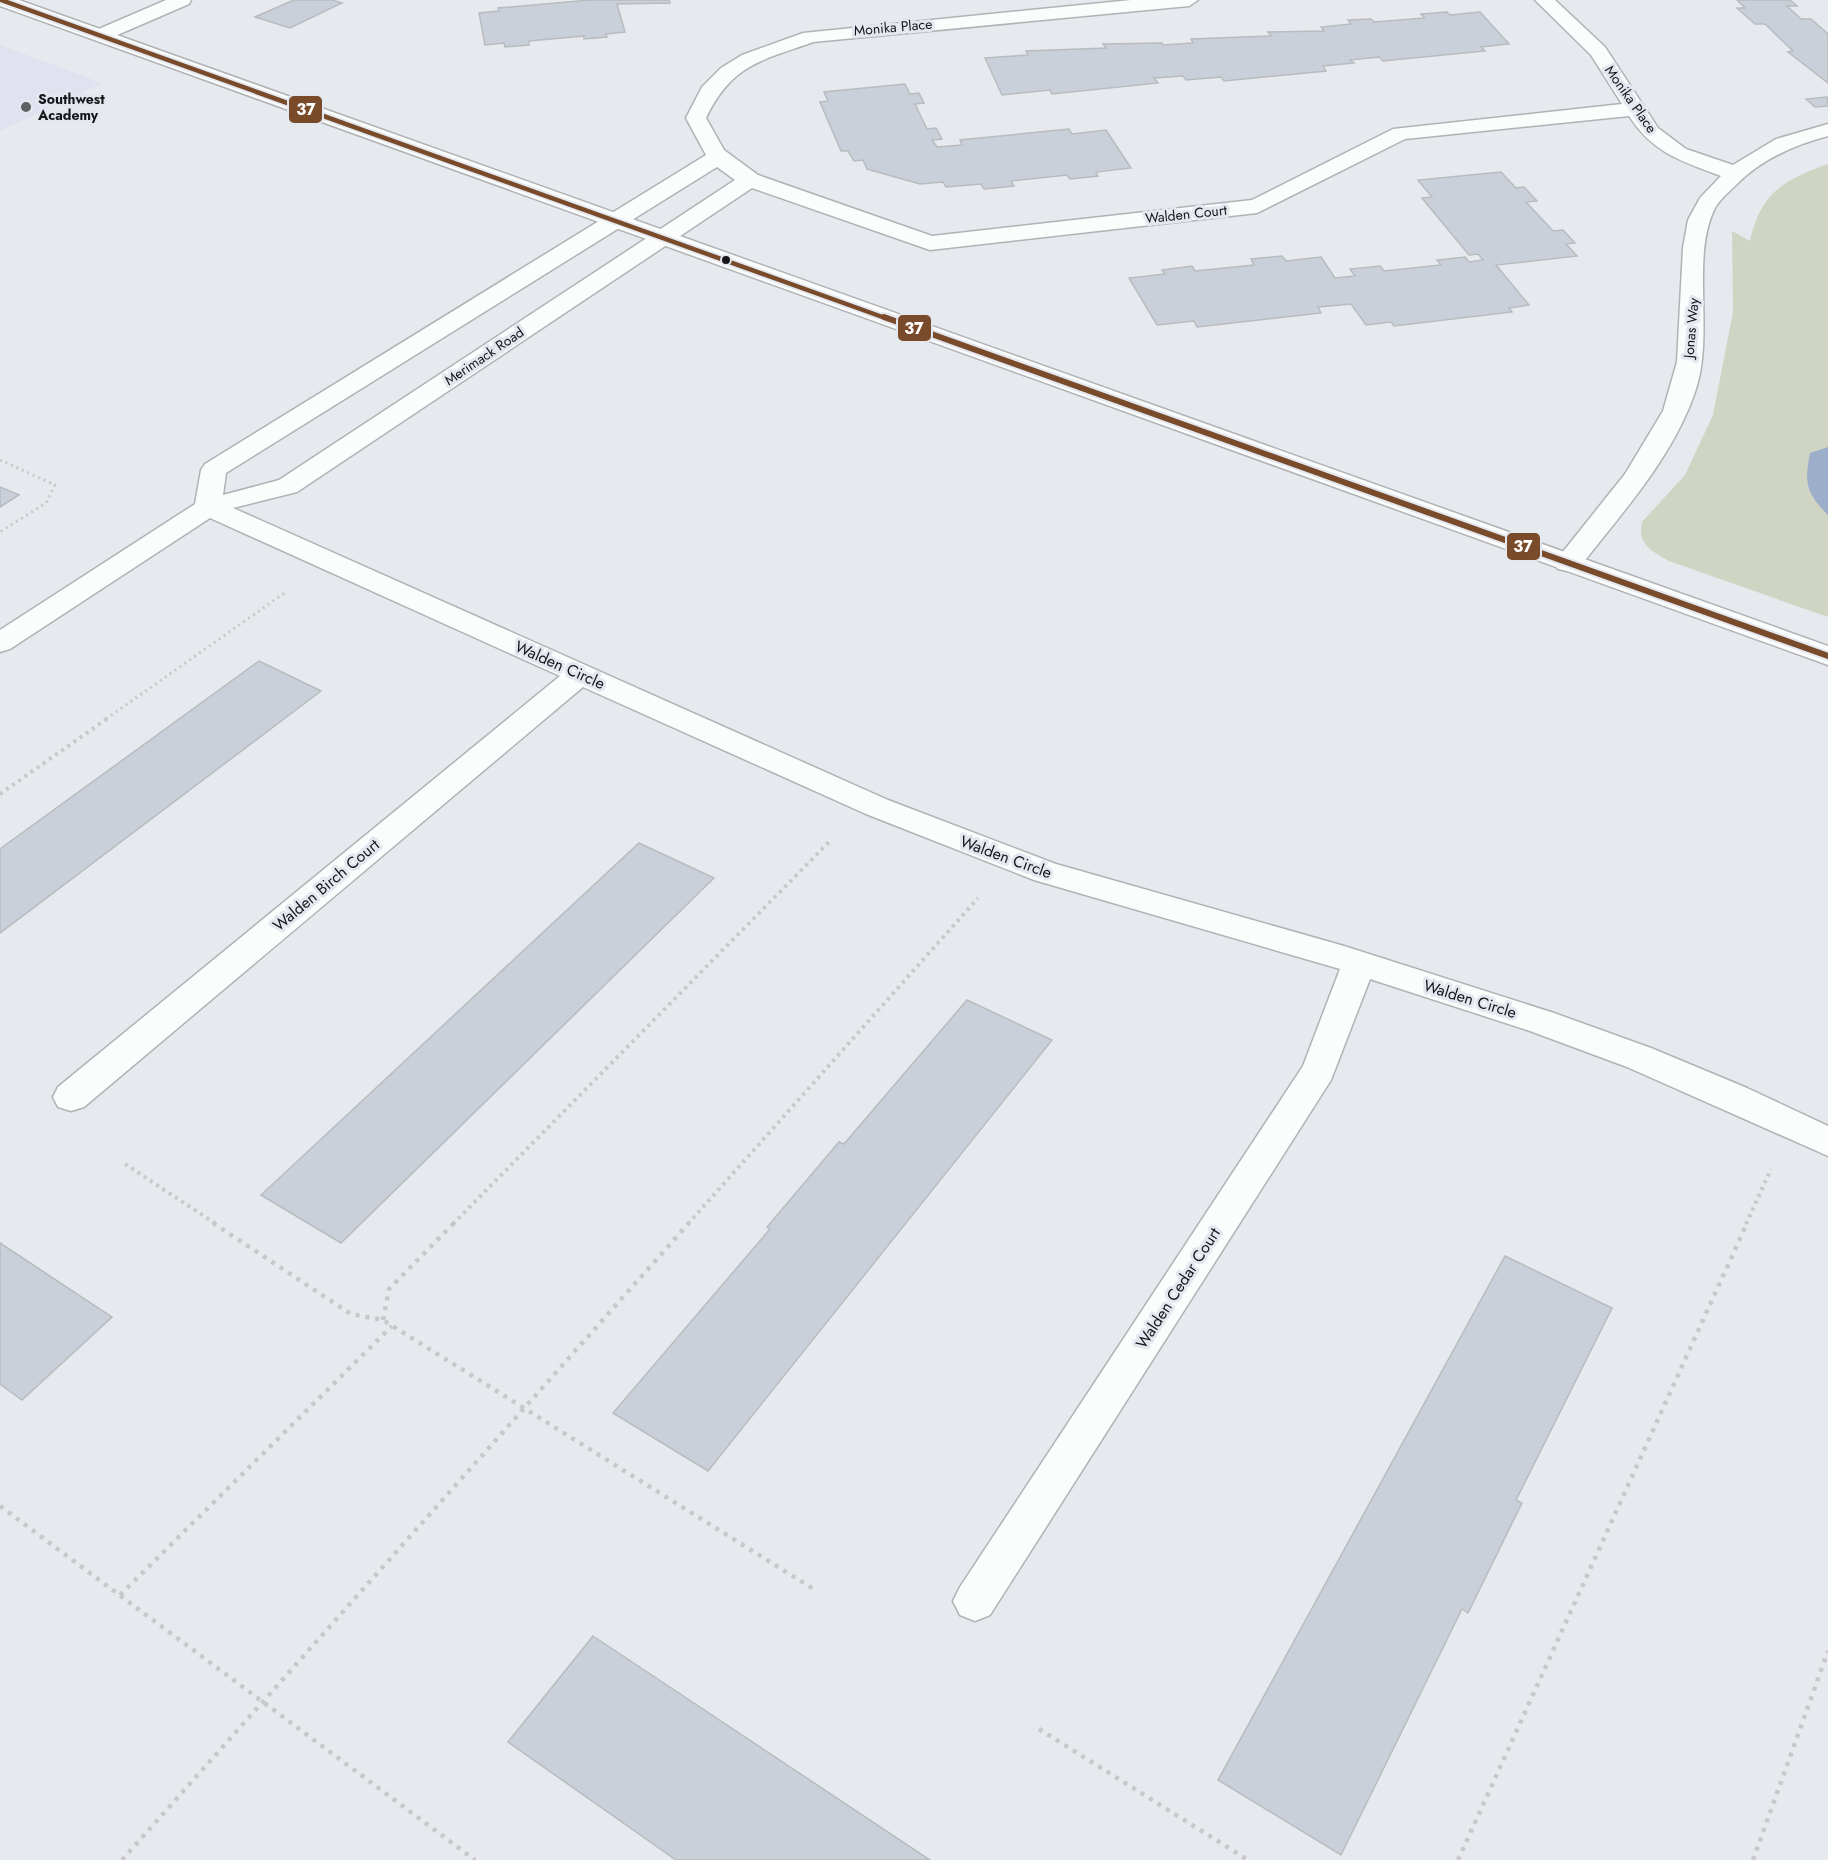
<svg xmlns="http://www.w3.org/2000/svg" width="1828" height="1860" viewBox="0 0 1828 1860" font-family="Jost,sans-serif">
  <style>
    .education { fill: #e2e1ef }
    .green { fill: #d0d4c3 }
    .water { fill: #9caeca }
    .building { fill: #cad0da; stroke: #b9bbbf; stroke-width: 1.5 }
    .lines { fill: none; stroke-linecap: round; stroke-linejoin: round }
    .minor-casing { stroke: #b0b2b5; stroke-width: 3 }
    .major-casing { stroke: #b0b2b5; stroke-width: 3 }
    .path-far2 { stroke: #c7c8ca; stroke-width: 3; stroke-dasharray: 2 4; stroke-linecap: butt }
    .path-far1 { stroke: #c7c8ca; stroke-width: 4; stroke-dasharray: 3 4.5; stroke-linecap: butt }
    .path { stroke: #c7c8ca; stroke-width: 4.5; stroke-dasharray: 4 6; stroke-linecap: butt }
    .minor { fill: #fbfcfc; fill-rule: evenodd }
    .major { fill: #fbfcfc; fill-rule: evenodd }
    .bus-1-far1-casing { stroke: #e3e8f0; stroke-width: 8 }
    .bus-1-casing { stroke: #e3e8f0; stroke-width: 10 }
    .bus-1-far1 { stroke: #7a4b2a; stroke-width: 4.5 }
    .bus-1 { stroke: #7a4b2a; stroke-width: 6 }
    .poi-dot { fill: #5e6063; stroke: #e3e8f0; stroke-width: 2 }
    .bus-dot { fill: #141618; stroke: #e3e8f0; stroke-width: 2 }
    .labels { text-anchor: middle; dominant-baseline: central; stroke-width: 6; stroke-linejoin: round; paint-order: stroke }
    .far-street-label { font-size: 14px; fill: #141618; stroke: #e3e8f0 }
    .far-poi-label { font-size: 14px; font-weight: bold; fill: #141618; stroke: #e3e8f0; text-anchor: start }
    .street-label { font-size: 16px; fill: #141618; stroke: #e3e8f0 }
    .line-badge { stroke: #e3e8f0; stroke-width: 2 }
    .badge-label { font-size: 16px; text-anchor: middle; font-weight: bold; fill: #fff }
  </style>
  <rect width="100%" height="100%" fill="#e6e9ed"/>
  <polygon class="education" points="0,45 102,83 0,131"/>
  <path class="green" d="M 1828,164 L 1828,617 L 1669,561 C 1652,551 1637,545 1642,522 L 1685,475 L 1713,415 L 1733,312 L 1732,231 L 1750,241 C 1761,192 1784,180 1828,164 Z"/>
  <path class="water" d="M 1828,447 L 1828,515 C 1806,493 1804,483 1810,453 Z"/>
  <g class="building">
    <polygon points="294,0 332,0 342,3 290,28 255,17"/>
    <polygon points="590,0 669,0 670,3 617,4 625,32 606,34 607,37 584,39 584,36 529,41 529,45 505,47 504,43 485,45 479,13 499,11 498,8"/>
    <polygon points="1737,0 1790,0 1797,6 1787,6 1801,19 1811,19 1828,34 1828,83 1788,52 1793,51 1765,24 1755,24 1737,8 1745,8"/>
    <polygon points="1447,12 1450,15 1480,12 1509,44 1481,47 1485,51 1383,61 1379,57 1350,60 1354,63 1323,66 1326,71 1224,81 1221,77 1186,80 1183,76 1154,78 1158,83 1052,94 1050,90 1002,95 985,58 1028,55 1026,51 1106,48 1103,44 1162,43 1163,45 1193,43 1191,39 1271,36 1268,32 1324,31 1321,27 1351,24 1348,20 1371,19 1374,22 1425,18 1421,14"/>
    <polygon points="905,84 910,94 919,93 924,103 915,104 927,129 936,128 942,139 932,140 937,147 962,145 960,140 1069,129 1072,134 1106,130 1131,168 1096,172 1098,176 1070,179 1067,175 1011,181 1014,186 984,189 981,184 946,187 943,182 920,184 867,169 863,160 854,161 848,151 841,151 820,102 828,101 824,92"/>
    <polygon points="1827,97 1828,106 1815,107 1806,99"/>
    <polygon points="1501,172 1516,188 1524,187 1537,201 1526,202 1553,231 1563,230 1575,243 1566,244 1577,256 1496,265 1529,305 1509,308 1512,312 1394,326 1391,322 1366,325 1351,304 1318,307 1321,313 1197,327 1194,321 1157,325 1129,278 1165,274 1162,270 1192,266 1195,271 1254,265 1251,259 1282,256 1286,261 1321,257 1335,278 1355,276 1350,269 1380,266 1384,271 1441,265 1437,260 1465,257 1469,262 1483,260 1478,254 1469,255 1422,198 1432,197 1418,180"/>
    <polygon points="0,487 19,495 0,507"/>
    <polygon points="259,661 321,691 0,933 0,849"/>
    <polygon points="639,843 714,878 341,1243 261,1195"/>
    <polygon points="967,1000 1052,1040 708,1471 613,1413 770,1229 767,1227 839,1142 844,1144"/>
    <polygon points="0,1243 112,1317 22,1400 0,1384"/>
    <polygon points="1505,1256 1612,1308 1516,1500 1522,1503 1468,1613 1462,1609 1341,1855 1218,1780"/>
    <polygon points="593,1636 930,1860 676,1860 508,1742"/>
  </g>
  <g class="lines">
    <g class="minor-casing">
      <g id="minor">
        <polygon points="166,0 191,0 189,4 108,39 101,41 91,35 94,31"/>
        <path d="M 1131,0 L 1198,0 L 1189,6 L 813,42 C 761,61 732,64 706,118 L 724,150 L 758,175 L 932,236 L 1252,200 L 1393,129 L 1622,104 L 1591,55 L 1535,0 L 1555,0 L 1605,47 L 1658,128 L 1686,149 L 1733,165 L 1776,139 L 1828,124 L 1828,136 C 1794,145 1762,159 1737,184 C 1730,191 1720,199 1715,208 C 1690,257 1715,336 1695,392 C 1672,459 1621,514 1578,569 L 1568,571 L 1558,569 L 1554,563 L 1625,474 L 1663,411 L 1677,362 L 1683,248 L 1688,220 L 1700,198 L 1721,176 C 1681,161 1653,153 1629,116 L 1405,139 L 1257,213 L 930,250 L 752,188 L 297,492 L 233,508 L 888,800 L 1056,864 L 1344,946 L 1554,1013 L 1651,1048 L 1747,1088 L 1828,1126 L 1828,1156 L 1627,1067 L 1530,1031 L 1370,979 L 1331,1080 L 990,1615 L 975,1621 L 960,1615 L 953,1601 L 960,1587 L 1303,1066 L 1340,969 L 1034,880 L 866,814 L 583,687 L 84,1107 L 71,1111 L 58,1107 L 53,1097 L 58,1087 L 560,676 L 210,518 L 10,649 L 0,652 L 0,630 L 195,504 L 201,470 L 205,464 L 706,155 L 686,118 L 702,87 L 721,68 L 742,55 L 803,33 ZM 717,167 L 735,180 L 279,480 L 223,495 L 226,473 Z"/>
      </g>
    </g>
    <g class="major-casing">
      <polygon id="major" points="0,0 19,0 1828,646 1828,665 0,6"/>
    </g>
    <g class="path-far2">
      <polyline points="0,460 55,485 46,503 0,532"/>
      <polyline points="106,719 286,592"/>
    </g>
    <g class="path-far1">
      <polyline points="0,794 108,718"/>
      <polyline points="125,1164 216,1224"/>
      <polyline points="453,1224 832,839"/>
      <polyline points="688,1224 978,898"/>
      <polyline points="1746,1224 1771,1169"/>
    </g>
    <g class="path">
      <polyline points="213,1223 351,1314 383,1320 815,1590"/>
      <polyline points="383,1320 389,1289 454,1223"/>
      <polyline points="0,1506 475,1860"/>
      <polyline points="120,1595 392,1326"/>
      <polyline points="1039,1729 1248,1860"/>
      <polyline points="122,1860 689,1223"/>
      <polyline points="1458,1860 1747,1223"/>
      <polyline points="1753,1860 1828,1651"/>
    </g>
    <use href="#minor" class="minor"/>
    <use href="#major" class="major"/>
    <g class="bus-1-far1-casing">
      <polyline id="bus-1-far1" points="1,0 888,319"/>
    </g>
    <g class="bus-1-casing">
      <polyline id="bus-1" points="884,317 1828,656"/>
    </g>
    <use href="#bus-1-far1" class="bus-1-far1"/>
    <use href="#bus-1" class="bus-1"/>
  </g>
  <circle class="poi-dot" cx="26" cy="107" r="6"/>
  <circle class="bus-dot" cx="726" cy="260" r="5"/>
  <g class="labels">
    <g class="far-street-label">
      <text transform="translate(893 27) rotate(-5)">Monika Place</text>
      <text transform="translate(1631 99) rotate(55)">Monika Place</text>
      <text transform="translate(1186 214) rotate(-6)">Walden Court</text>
      <text transform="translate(1691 328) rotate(-85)">Jonas Way</text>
      <text transform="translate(484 356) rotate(-34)">Merimack Road</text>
    </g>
    <g class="far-poi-label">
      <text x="38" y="99">Southwest<tspan x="38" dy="16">Academy</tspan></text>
    </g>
    <g class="street-label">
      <text transform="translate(560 665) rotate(24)">Walden Circle</text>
      <text transform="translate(1006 857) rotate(20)">Walden Circle</text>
      <text transform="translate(326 885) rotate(-40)">Walden Birch Court</text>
      <text transform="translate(1470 999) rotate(17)">Walden Circle</text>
      <text transform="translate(1178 1288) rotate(-57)">Walden Cedar Court</text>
    </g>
  </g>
  <g class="line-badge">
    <rect x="288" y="95" width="35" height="29" rx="6" fill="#7a4b2a"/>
    <rect x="897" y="314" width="35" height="28" rx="6" fill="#7a4b2a"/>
    <rect x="1506" y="532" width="35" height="29" rx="6" fill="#7a4b2a"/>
  </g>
  <g class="badge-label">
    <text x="306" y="115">37</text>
    <text x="914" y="334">37</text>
    <text x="1523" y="552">37</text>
  </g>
</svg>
